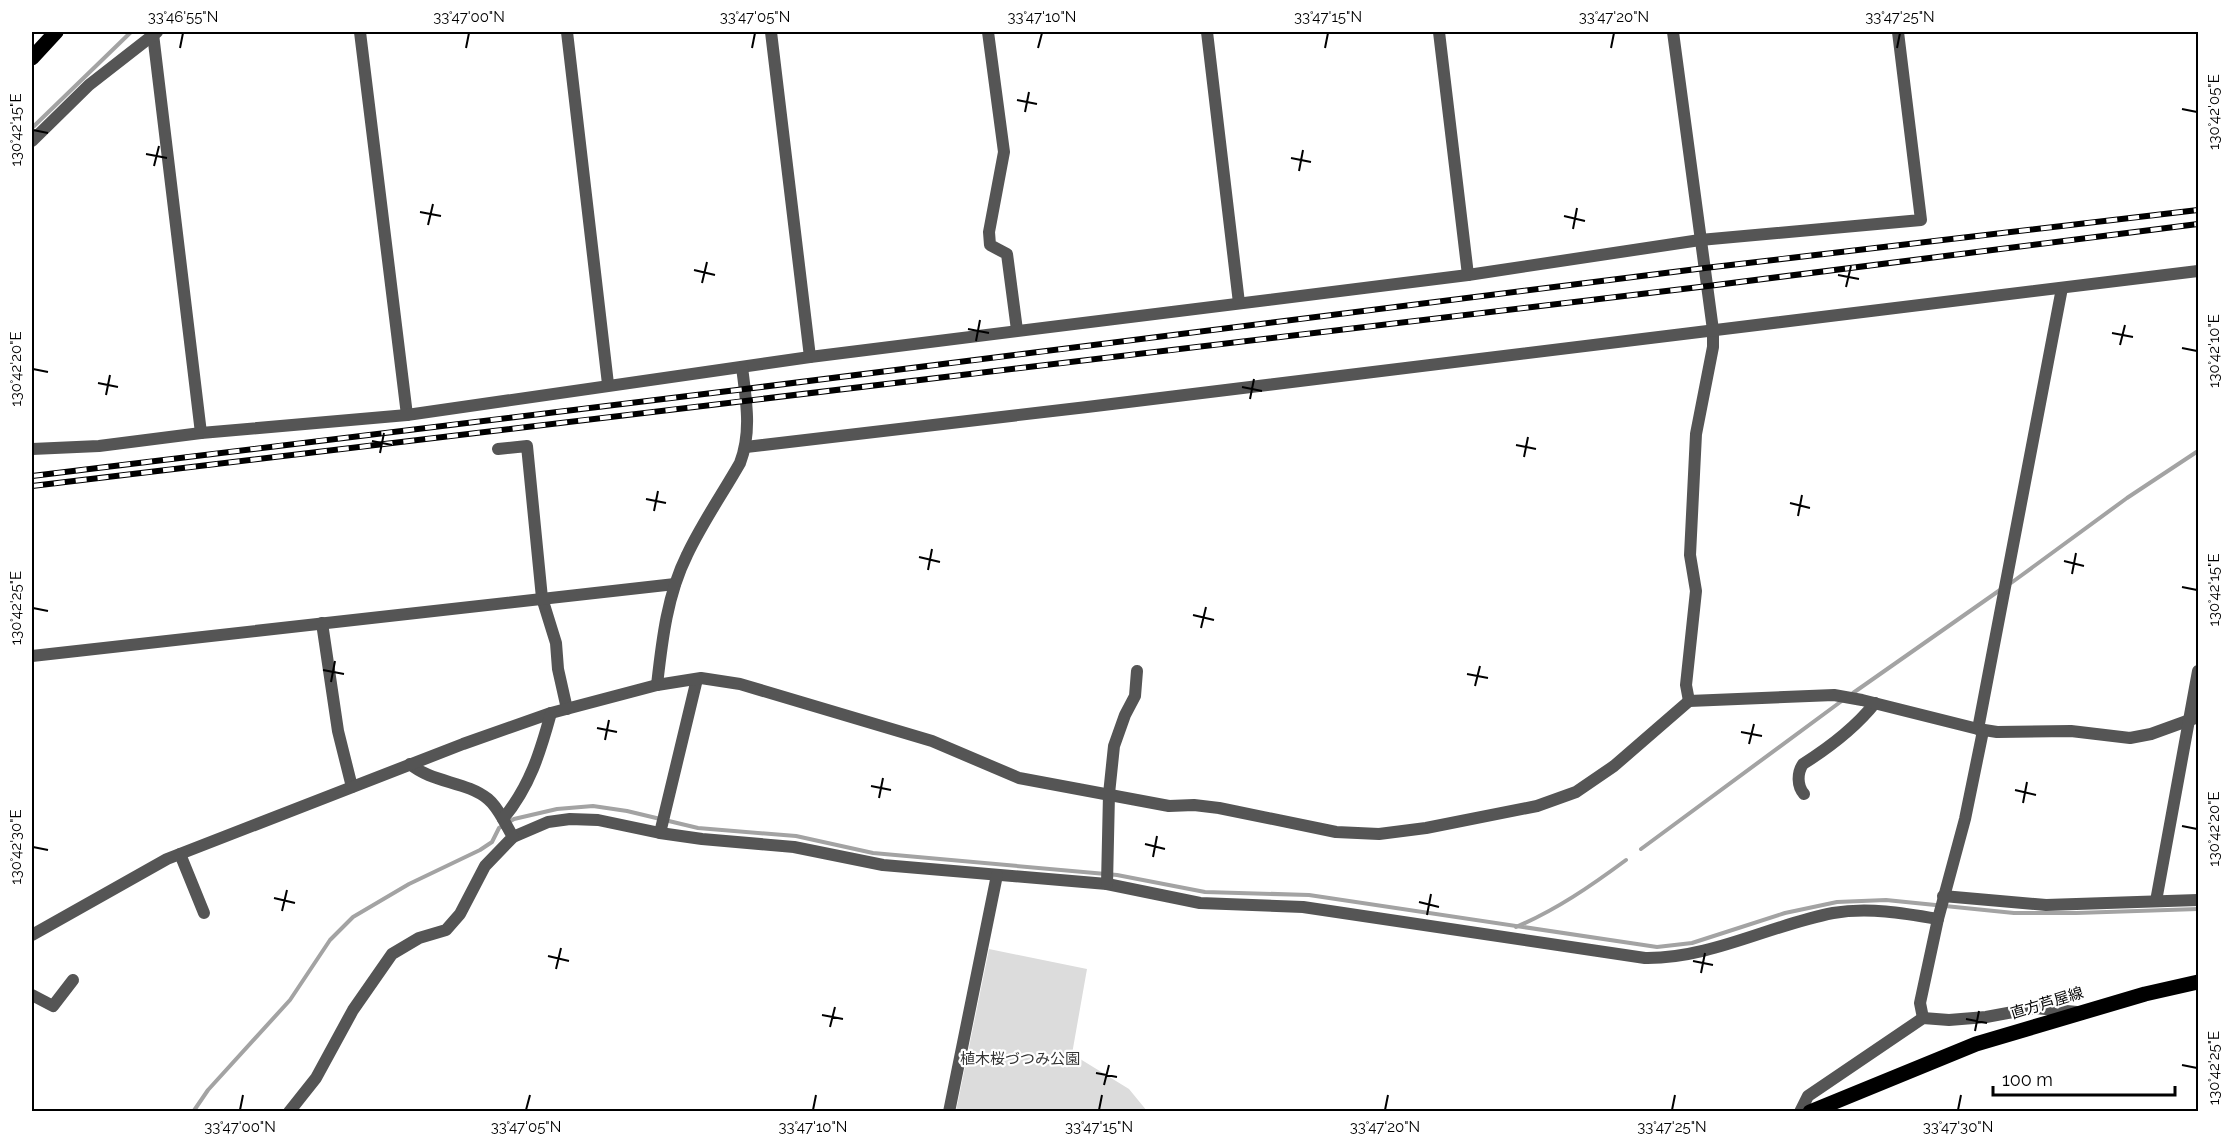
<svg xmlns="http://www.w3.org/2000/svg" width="2230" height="1143" viewBox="0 0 2230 1143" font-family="Raleway,'Noto Sans JP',sans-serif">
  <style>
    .green { fill: #dcdcdc }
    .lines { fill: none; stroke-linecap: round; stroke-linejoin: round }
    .stream { stroke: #a3a3a3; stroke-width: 4 }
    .street { stroke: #555; stroke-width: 12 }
    .primary { stroke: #000; stroke-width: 15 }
    .rail-casing { stroke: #000; stroke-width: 6 }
    .rail { stroke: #fff; stroke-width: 4; stroke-dasharray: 11; stroke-linecap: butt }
    .ticks { fill: none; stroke: #000; stroke-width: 2 }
    .labels { text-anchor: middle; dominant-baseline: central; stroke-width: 4.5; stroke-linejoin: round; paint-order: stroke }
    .street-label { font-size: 15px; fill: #000; stroke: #fff }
    .park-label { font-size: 15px; fill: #333; stroke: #fff }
    .neatline { fill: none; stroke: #000; stroke-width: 2 }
    .ticks-label { font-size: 15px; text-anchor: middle; fill: #000 }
  </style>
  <rect width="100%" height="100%" fill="#fff"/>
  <polygon class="green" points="989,949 1087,969 1072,1054 1129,1089 1147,1111 956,1111"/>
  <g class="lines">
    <g class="stream">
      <polyline points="32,128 131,32"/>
      <polyline points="2011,583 2127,498 2198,451"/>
      <polyline points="1853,693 2000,590"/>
      <polyline points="1641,849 1843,700"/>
      <path d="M 1516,927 C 1556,910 1591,886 1626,860"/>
      <polyline points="193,1112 208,1090 290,1000 330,940 353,917 409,884 480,850 492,842 499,828 514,819 557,809 593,806 627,811 698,828 796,836 873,853 1117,875 1205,892 1309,895 1657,947 1692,943 1785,913 1837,902 1886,900 2014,913 2076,913 2198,909"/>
    </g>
    <g class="street">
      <polyline points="360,32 407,415"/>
      <polyline points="567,32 608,384"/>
      <polyline points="771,32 810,357"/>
      <polyline points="988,32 1004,152 989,232 990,245 1007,254 1017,330"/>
      <polyline points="1207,32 1239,303"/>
      <polyline points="1439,32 1468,275"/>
      <polyline points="1673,32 1713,330 1713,347 1696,434 1690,555 1696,591 1686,685 1689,701"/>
      <polyline points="153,34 201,433"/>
      <polyline points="32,141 89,85 157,32"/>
      <polyline points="2062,288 1978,729 1997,732 2071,731 2130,738 2151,734 2198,717"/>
      <polyline points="746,447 1087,407 2198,271"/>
      <polyline points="32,449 99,446 201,433 407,415 810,357 1468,275 1700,240 1921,220 1898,32"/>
      <polyline points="498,449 527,446 542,598 556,643 558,669 567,709"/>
      <polyline points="322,623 338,731 352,787"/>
      <polyline points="32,656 675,584"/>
      <path d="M 657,685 C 662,641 667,595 687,555 C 702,523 723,493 740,463 C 752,432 746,400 742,367"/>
      <path d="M 410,764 C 432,783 466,781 488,799 C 494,804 499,812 503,819"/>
      <path d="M 1804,794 C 1797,786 1797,773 1803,764 C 1830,747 1855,728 1875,703"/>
      <polyline points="660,833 697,679"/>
      <path d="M 513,837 L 548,822 L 570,819 L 598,820 L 660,833 L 702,839 L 794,847 L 883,865 L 1107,884 L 1200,903 L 1303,907 L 1645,958 C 1710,959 1770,925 1833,913 C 1868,907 1903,913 1938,919"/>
      <polyline points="180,854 204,913"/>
      <polyline points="1107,884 1109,794 1114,746 1125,715 1135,696 1137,671"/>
      <polyline points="1943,896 2046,905 2198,900"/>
      <polyline points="2156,901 2198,671"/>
      <polyline points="32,935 167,859 463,744 551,713 657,685 701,678 740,684 932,741 1019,778 1169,806 1194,805 1219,808 1336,832 1379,834 1426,828 1537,806 1576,792 1614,766 1689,701 1834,695 1862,700 1978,729"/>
      <polyline points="32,995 53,1006 73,980"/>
      <polyline points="1923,1018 1920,1003 1938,919 1965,819 1983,731"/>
      <path d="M 289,1112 L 316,1078 L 353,1010 L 392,954 L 419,938 L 446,930 L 460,914 L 485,866 L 513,837 L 503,819 C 530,786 540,753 551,713"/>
      <polyline points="949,1112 997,875"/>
      <polyline points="1800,1112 1808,1096 1923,1018 1949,1020 1986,1017 2035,1008 2077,1012"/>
    </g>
    <g class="primary">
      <polyline points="32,58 56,32"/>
      <polyline points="1810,1112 1976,1044 2145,994 2198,982"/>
    </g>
    <g class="rail-casing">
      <g id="rail">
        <polyline points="32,476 745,389 1705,268 2198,210"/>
        <polyline points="32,486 1708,286 2198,224"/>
      </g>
    </g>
    <use href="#rail" class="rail"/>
  </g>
  <path class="ticks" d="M 180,48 L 183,33M 466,48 L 469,33M 752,48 L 755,33M 1038,48 L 1042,33M 1325,48 L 1328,33M 1611,48 L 1614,33M 1897,48 L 1900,33M 1017,100 L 1037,104M 2182,109 L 2197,112M 1025,112 L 1029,92M 33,130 L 48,133M 146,154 L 167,158M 1291,158 L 1311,162M 154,166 L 159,146M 1299,171 L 1303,150M 420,212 L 441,216M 1564,216 L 1585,221M 428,225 L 433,204M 1573,229 L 1577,208M 694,270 L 715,275M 1838,275 L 1859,279M 702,283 L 707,262M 1846,287 L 1851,266M 968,329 L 989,333M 2112,333 L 2133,337M 976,341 L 980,320M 2120,345 L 2125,325M 2182,348 L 2197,351M 33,369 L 48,372M 98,383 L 118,387M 1242,387 L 1262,391M 106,395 L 110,375M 1250,399 L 1254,379M 372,441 L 392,445M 1516,445 L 1536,449M 380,453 L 384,433M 1524,457 L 1528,437M 646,499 L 666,503M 1790,503 L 1810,508M 654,511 L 658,491M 1798,516 L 1802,495M 919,557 L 940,562M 2064,561 L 2084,566M 928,570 L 932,549M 2072,574 L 2076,553M 2182,587 L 2197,590M 33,608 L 48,611M 1193,615 L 1214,620M 1201,628 L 1206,607M 323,670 L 344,674M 1467,674 L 1488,678M 331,682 L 335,661M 1475,686 L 1480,666M 597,728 L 617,732M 1741,732 L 1762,736M 605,740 L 609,720M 1749,744 L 1754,724M 871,786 L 891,790M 2015,790 L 2036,795M 879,798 L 883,778M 2023,803 L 2027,782M 2182,826 L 2197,829M 1145,844 L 1165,849M 33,847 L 48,850M 1153,857 L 1157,836M 274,898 L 295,903M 1419,902 L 1439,907M 282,911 L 287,890M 1427,915 L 1431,894M 548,956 L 569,961M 1693,961 L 1713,965M 556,969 L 561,948M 1701,973 L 1705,953M 822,1015 L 843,1019M 1966,1019 L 1987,1023M 830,1027 L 835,1007M 1975,1031 L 1979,1011M 2182,1065 L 2197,1068M 1096,1073 L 1117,1077M 1104,1085 L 1109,1065M 240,1110 L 243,1095M 526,1110 L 530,1095M 813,1110 L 816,1095M 1099,1110 L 1102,1095M 1385,1110 L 1388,1095M 1672,1110 L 1675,1095M 1958,1110 L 1961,1095"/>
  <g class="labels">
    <g class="street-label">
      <text transform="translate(2047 1003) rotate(-17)">直方芦屋線</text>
    </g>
    <g class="park-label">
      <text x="1020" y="1059">植木桜づつみ公園</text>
    </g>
  </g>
  <rect width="2230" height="1143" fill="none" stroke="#ffffff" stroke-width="66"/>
  <path d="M1993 1086v9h182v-9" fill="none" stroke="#000000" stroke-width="3"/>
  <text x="2002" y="1086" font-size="18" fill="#000000" stroke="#ffffff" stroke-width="4.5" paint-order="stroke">100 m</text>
  <rect x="33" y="33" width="2164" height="1077" class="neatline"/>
  <g class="ticks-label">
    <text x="183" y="22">33°46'55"N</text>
    <text x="469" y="22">33°47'00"N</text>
    <text x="755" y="22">33°47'05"N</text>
    <text x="1042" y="22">33°47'10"N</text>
    <text x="1328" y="22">33°47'15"N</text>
    <text x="1614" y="22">33°47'20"N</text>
    <text x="1900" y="22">33°47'25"N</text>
    <text transform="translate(2214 112) rotate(-90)" y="5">130°42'05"E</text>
    <text transform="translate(16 130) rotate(-90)" y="5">130°42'15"E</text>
    <text transform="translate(2214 351) rotate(-90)" y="5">130°42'10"E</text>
    <text transform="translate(16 369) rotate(-90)" y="5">130°42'20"E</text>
    <text transform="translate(2214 590) rotate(-90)" y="5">130°42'15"E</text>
    <text transform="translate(16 608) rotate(-90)" y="5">130°42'25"E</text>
    <text transform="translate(2214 829) rotate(-90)" y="5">130°42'20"E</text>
    <text transform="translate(16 847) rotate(-90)" y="5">130°42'30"E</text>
    <text transform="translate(2214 1068) rotate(-90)" y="5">130°42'25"E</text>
    <text x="240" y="1132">33°47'00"N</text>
    <text x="526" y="1132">33°47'05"N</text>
    <text x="813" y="1132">33°47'10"N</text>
    <text x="1099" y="1132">33°47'15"N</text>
    <text x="1385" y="1132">33°47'20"N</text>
    <text x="1672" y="1132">33°47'25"N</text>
    <text x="1958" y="1132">33°47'30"N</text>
  </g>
</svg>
